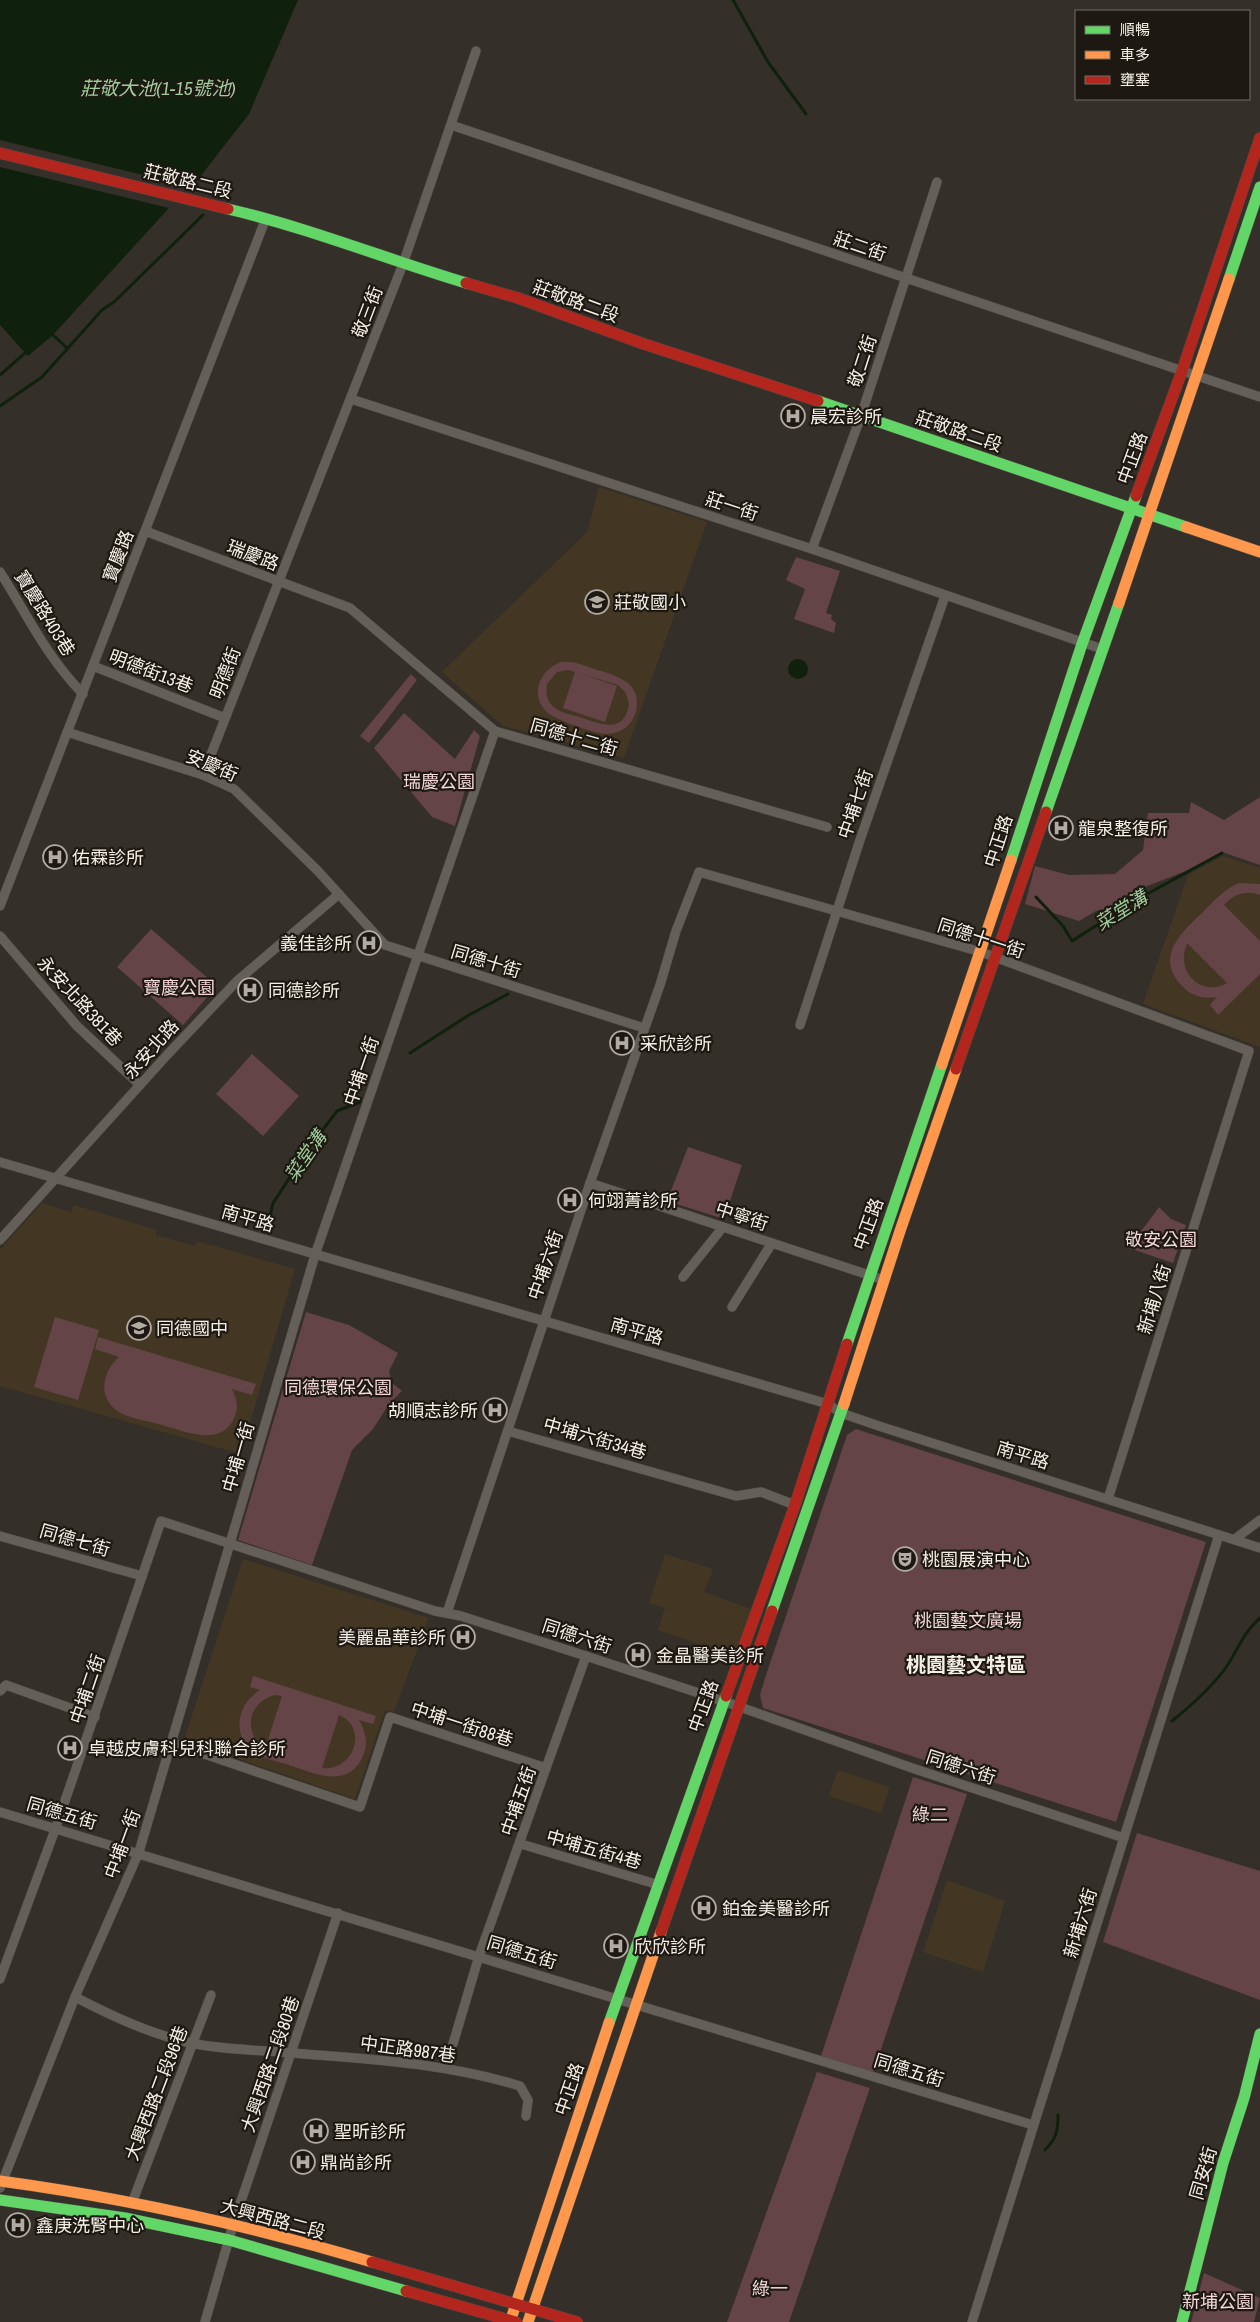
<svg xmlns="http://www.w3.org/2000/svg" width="1260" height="2322" viewBox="0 0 1260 2322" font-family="'Archivo Narrow','Noto Sans TC',sans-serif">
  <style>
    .built { fill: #433724 }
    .green { fill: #644446; fill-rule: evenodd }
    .water { fill: #0f210c }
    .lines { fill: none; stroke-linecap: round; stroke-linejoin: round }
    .stream { stroke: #0f210c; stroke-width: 3 }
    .street-casing { stroke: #4f4a43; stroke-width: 10 }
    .fast-casing { stroke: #4f4a43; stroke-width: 12 }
    .slow-casing { stroke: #4f4a43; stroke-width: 12 }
    .jam-casing { stroke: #4f4a43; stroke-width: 12 }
    .street { stroke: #646059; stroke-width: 9 }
    .fast { stroke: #63d668; stroke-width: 11 }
    .slow { stroke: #ff974d; stroke-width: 11 }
    .jam { stroke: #b3261e; stroke-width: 11 }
    .labels { text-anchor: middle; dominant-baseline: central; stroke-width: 4.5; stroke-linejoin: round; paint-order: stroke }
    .street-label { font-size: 18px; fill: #f4eee5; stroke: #1d1912 }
    .poi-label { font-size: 18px; fill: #f4eee5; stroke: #1d1912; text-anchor: start }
    .park-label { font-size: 18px; fill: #f5d8da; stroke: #1d1912 }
    .water-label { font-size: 19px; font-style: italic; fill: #a0cc9b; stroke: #1d1912 }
    .quarter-label { font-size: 20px; font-weight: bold; fill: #f4eee5; stroke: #1d1912 }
  </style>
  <rect width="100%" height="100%" fill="#342f28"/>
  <g class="built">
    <polygon points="599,487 707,522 624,758 503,726 442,672 587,532"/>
    <polygon points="1223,856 1260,868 1260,1047 1143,1004 1188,875"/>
    <polygon points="42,1203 71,1212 74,1205 157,1230 156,1235 195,1246 197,1241 295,1269 241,1454 0,1386 0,1250"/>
    <polygon points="665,1554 713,1569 704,1592 751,1609 734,1656 658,1630 665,1608 649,1603"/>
    <polygon points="243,1559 429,1618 394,1712 385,1710 355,1799 184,1740"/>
    <polygon points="838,1770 890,1787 881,1813 829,1796"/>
    <polygon points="947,1880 1005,1901 983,1972 923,1952"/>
  </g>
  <g class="green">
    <polygon points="796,557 840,571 826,613 832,615 831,619 836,623 834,633 794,619 805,589 786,580"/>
    <path d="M 561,662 C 573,661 583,665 594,669 C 615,675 643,682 636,711 C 634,720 628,727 620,731 C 616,733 610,734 605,734 C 593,733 557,720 548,713 C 529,696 539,670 561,662 ZM 568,670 L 575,672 L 563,708 L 605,722 L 617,686 L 576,672 L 618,685 L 626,693 L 629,704 C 624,736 599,723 579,717 C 569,714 556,712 550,703 C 546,697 546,691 547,684 L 557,672 Z"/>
    <polygon points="411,674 417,680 369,743 360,736"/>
    <polygon points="404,713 455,759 474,730 480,736 455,826 432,817 374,748"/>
    <polygon points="1260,797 1260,865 1222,852 1186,871 1137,890 1121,906 1096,911 1079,921 1025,904 1035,866 1069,875 1115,874 1143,850 1148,813 1189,813 1191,802 1224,820"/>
    <path d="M 1239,883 L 1260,884 L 1260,895 C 1246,890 1234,894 1224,905 L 1260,941 L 1260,974 L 1218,1015 L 1210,1005 L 1217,997 C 1203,999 1191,996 1182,986 C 1154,956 1182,932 1203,912 C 1214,901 1224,889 1239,883 ZM 1187,944 L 1188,944 L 1227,983 C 1200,998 1175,970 1187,944 Z"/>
    <polygon points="151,929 217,986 183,1025 117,967"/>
    <polygon points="252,1054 299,1096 263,1136 216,1094"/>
    <polygon points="688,1147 742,1165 724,1219 667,1201"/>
    <polygon points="1159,1207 1171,1219 1186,1225 1173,1263 1129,1248"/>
    <polygon points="306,1312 349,1325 398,1353 389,1371 392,1383 402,1391 389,1404 373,1429 352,1450 312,1565 238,1540"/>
    <polygon points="55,1317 99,1330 78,1400 34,1387"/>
    <path d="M 98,1337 L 256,1384 L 252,1395 L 232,1389 C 237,1399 239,1408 234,1418 C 221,1448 185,1431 162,1425 C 149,1421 131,1419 119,1412 C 97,1398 102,1372 119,1357 L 95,1349 Z"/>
    <polygon points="856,1429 1206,1542 1116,1822 763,1708 760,1695 765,1678 847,1435"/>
    <path d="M 253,1676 L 376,1716 L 373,1724 L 359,1720 C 365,1731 369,1743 363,1756 C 349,1788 317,1775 292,1766 C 281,1762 267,1760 256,1753 C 230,1737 237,1704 260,1690 L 250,1687 ZM 275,1695 L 282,1696 L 265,1749 C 242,1732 248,1702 275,1695 ZM 339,1715 C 369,1727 354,1772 322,1768 Z"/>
    <polygon points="913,1777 967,1794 873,2073 821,2056"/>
    <polygon points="1137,1833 1260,1871 1260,2000 1103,1942"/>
    <polygon points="817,2072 870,2088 789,2322 727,2322"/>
    <polygon points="1204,2273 1260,2298 1254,2322 1191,2322"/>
  </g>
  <g class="water">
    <polygon points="0,0 298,0 249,114 192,187 0,140"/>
    <polygon points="0,167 169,208 53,335 28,356 0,325"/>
    <circle cx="798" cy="669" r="10"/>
  </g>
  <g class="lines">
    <g class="stream">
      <polyline points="733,0 768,62 806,114"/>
      <polyline points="53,335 67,348"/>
      <polyline points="0,375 25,353"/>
      <polyline points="0,406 42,377 102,310 114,302 203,215"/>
      <polyline points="1036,897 1063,926 1072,941 1138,899 1222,853"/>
      <polyline points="410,1053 469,1015 508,994"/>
      <polyline points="268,1225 273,1203 309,1148 337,1111 360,1102"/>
      <path d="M 1172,1721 C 1192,1705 1212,1687 1227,1666 C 1238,1649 1244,1632 1260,1618"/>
      <path d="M 1045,2150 C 1056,2139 1058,2131 1058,2115"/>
    </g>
    <g class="street-casing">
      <g id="street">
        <polyline points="451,125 1260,397"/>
        <polyline points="351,399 812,549 1102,649"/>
        <polyline points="145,531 350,608 495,731 827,827"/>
        <polyline points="812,549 861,416 937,182"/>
        <path d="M 0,572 C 28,616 46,656 83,694"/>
        <polyline points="93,666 225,718"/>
        <polyline points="67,732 203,775 234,789 318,871 385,945 644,1028"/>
        <polyline points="203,775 403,264 476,51"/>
        <polyline points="0,906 266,218"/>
        <polyline points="0,936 77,1026 140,1085"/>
        <polyline points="800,1025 860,840 945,596"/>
        <polyline points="0,1162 828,1404 841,1413 882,1427 1260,1548"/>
        <polyline points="590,1183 884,1280"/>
        <polyline points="0,1240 167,1055 237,981 339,894"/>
        <polyline points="683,1277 723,1227"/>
        <polyline points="732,1307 772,1243"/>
        <polyline points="508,1431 736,1496 761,1492 795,1505"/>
        <polyline points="0,1536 142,1576"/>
        <polyline points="1235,1539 1260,1520"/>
        <polyline points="447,1613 590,1183 660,985 676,931 699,872 981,952 1249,1051 1108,1499"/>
        <polyline points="0,1691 6,1685 95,1717"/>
        <polyline points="172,1743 360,1807 390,1717 546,1768"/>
        <polyline points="0,1812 1033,2125"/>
        <polyline points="521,1844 659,1885"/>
        <polyline points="0,1979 56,1827 161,1521 435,1611 461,1616 586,1656 723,1701 912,1768 1124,1838"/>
        <path d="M 75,1997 C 112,2016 150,2034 191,2043 C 224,2050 259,2050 292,2053 C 369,2059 446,2063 520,2086 L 528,2100 L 526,2116"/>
        <polyline points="453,2044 479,1956 586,1656"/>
        <polyline points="0,2188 75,1997 139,1852 315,1255 495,731"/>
        <polyline points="132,2203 211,1995"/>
        <polyline points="205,2322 233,2225 338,1913"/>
        <polyline points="972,2322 1219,1535"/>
      </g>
    </g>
    <g class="fast-casing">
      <g id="fast">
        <path d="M 228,209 C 309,228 386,259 466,283"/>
        <polyline points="1229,279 1260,187"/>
        <polyline points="818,401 1186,527"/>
        <polyline points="1046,812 1119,603"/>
        <polyline points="1011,860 1082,644 1136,496"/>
        <polyline points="847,1344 942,1064"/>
        <polyline points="772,1611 844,1404"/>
        <polyline points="609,2023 726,1696"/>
        <polyline points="0,2200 125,2218 229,2240 406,2291"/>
        <polyline points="1182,2322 1223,2163 1244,2098 1260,2034"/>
      </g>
    </g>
    <g class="slow-casing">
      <g id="slow">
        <polyline points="1186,527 1260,552"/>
        <polyline points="1119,603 1229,279"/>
        <polyline points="942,1064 1011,860"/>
        <polyline points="844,1404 900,1231 956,1069"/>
        <path d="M 0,2181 C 126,2198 250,2226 372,2262"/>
        <polyline points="510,2322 609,2023"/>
        <polyline points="528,2322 661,1932"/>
      </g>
    </g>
    <g class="jam-casing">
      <g id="jam">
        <polyline points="0,153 228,209"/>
        <polyline points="466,283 518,298 641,343 818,401"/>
        <polyline points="1136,496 1182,371 1260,138"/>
        <polyline points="956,1069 1046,812"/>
        <polyline points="726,1696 795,1505 847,1344"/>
        <polyline points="661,1932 772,1611"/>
        <polyline points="372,2262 577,2322"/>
        <polyline points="406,2291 516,2322"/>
      </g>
    </g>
    <use href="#street" class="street"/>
    <use href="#fast" class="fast"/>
    <use href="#slow" class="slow"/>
    <use href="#jam" class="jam"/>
  </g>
  <defs>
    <g id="hospital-ring" transform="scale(1.25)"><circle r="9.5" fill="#1d1912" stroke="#b1aba3" stroke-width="1.5"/><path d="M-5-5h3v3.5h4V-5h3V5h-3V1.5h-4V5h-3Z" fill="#b1aba3"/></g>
    <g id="school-ring" transform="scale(1.25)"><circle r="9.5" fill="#1d1912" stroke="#b1aba3" stroke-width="1.5"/><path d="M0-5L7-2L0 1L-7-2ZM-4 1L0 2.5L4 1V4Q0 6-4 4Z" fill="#b1aba3"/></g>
    <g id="theatre-ring" transform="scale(1.25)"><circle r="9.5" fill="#1d1912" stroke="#b1aba3" stroke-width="1.5"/><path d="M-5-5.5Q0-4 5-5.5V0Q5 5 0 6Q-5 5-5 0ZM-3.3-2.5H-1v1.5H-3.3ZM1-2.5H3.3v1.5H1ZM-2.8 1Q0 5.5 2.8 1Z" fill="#b1aba3"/></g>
  </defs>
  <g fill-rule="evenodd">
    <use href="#hospital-ring" x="793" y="416"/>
    <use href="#school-ring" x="597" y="602"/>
    <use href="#hospital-ring" x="1061" y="828"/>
    <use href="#hospital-ring" x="55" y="857"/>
    <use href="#hospital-ring" x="369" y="943"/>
    <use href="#hospital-ring" x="250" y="990"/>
    <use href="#hospital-ring" x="622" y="1043"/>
    <use href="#hospital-ring" x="570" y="1200"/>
    <use href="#school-ring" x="139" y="1328"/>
    <use href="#hospital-ring" x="495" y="1410"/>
    <use href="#theatre-ring" x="905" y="1559"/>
    <use href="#hospital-ring" x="463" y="1637"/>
    <use href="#hospital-ring" x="638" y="1655"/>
    <use href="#hospital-ring" x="70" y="1748"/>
    <use href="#hospital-ring" x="704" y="1908"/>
    <use href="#hospital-ring" x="616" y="1946"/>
    <use href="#hospital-ring" x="316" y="2131"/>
    <use href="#hospital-ring" x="303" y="2162"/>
    <use href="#hospital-ring" x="18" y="2225"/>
  </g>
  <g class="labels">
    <g class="street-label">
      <text transform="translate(188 181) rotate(14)">莊敬路二段</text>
      <text transform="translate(860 246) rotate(19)">莊二街</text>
      <text transform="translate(576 301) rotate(20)">莊敬路二段</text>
      <text transform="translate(367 312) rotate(-69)">敬三街</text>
      <text transform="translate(862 361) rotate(-72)">敬二街</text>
      <text transform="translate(959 431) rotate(19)">莊敬路二段</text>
      <text transform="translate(1132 458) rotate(-70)">中正路</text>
      <text transform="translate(732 506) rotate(18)">莊一街</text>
      <text transform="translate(253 555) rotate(21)">瑞慶路</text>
      <text transform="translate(118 556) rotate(-69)">寶慶路</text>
      <text transform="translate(45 613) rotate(58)">寶慶路403巷</text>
      <text transform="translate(151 671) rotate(21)">明德街13巷</text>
      <text transform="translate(225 673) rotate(-69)">明德街</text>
      <text transform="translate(574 737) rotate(16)">同德十二街</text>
      <text transform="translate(212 765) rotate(23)">安慶街</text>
      <text transform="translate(855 804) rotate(-71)">中埔七街</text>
      <text transform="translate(998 841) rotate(-72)">中正路</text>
      <text transform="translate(981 938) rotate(18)">同德十一街</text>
      <text transform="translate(486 961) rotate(17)">同德十街</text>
      <text transform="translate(80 1001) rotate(47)">永安北路381巷</text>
      <text transform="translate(151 1049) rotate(-48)">永安北路</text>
      <text transform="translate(361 1071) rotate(-71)">中埔一街</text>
      <text transform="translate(742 1216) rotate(18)">中寧街</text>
      <text transform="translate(248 1218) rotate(16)">南平路</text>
      <text transform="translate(868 1224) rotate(-70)">中正路</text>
      <text transform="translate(545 1265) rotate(-71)">中埔六街</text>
      <text transform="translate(1154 1299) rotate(-73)">新埔八街</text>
      <text transform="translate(637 1331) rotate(16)">南平路</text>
      <text transform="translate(595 1438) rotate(16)">中埔六街34巷</text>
      <text transform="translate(1023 1455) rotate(17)">南平路</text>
      <text transform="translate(238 1457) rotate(-74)">中埔一街</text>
      <text transform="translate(75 1540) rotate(16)">同德七街</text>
      <text transform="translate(577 1636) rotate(18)">同德六街</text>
      <text transform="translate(87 1689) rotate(-71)">中埔二街</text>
      <text transform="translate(703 1706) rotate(-70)">中正路</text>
      <text transform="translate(462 1724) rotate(18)">中埔一街88巷</text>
      <text transform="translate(961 1767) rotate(18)">同德六街</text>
      <text transform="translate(518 1801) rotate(-71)">中埔五街</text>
      <text transform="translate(62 1813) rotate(16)">同德五街</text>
      <text transform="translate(122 1844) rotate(-70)">中埔一街</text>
      <text transform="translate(594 1849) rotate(16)">中埔五街4巷</text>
      <text transform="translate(1080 1923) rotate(-73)">新埔六街</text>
      <text transform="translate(522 1952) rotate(17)">同德五街</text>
      <text transform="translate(408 2049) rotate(8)">中正路987巷</text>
      <text transform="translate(270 2064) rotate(-71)">大興西路二段80巷</text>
      <text transform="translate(909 2070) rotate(17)">同德五街</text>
      <text transform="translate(569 2089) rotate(-71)">中正路</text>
      <text transform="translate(156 2093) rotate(-69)">大興西路二段96巷</text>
      <text transform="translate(1203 2173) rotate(-74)">同安街</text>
      <text transform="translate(273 2219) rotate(15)">大興西路二段</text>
    </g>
    <g class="poi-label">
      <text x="810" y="416">晨宏診所</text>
      <text x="614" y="602">莊敬國小</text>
      <text x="1078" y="828">龍泉整復所</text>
      <text x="72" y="857">佑霖診所</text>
      <text x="352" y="943" text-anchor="end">義佳診所</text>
      <text x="268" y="990">同德診所</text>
      <text x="640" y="1043">采欣診所</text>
      <text x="588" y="1200">何翊菁診所</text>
      <text x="156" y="1328">同德國中</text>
      <text x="478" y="1410" text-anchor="end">胡順志診所</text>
      <text x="922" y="1559">桃園展演中心</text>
      <text x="446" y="1637" text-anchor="end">美麗晶華診所</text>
      <text x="656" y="1655">金晶醫美診所</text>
      <text x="88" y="1748">卓越皮膚科兒科聯合診所</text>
      <text x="722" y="1908">鉑金美醫診所</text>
      <text x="634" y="1946">欣欣診所</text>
      <text x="334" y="2131">聖昕診所</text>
      <text x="320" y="2162">鼎尚診所</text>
      <text x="36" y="2225">鑫庚洗腎中心</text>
    </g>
    <g class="park-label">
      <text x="439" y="781">瑞慶公園</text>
      <text x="179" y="987">寶慶公園</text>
      <text x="1161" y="1239">敬安公園</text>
      <text x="338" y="1387">同德環保公園</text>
      <text x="968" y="1620">桃園藝文廣場</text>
      <text x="930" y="1814">綠二</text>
      <text x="770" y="2288">綠一</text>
      <text x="1218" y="2301">新埔公園</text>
    </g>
    <g class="water-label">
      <text x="158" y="88">莊敬大池(1-15號池)</text>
      <text transform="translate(1121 910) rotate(-32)">菜堂溝</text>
      <text transform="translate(305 1156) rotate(-55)">菜堂溝</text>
    </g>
    <g class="quarter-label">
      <text x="966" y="1664">桃園藝文特區</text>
    </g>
  </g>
  <rect x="1075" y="10" width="175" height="90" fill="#1d1912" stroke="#736e66"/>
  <rect x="1085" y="26" width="25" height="8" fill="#63d668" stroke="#736e66"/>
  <text x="1120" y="35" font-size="15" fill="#f4eee5">順暢</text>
  <rect x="1085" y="51" width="25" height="8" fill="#ff974d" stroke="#736e66"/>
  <text x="1120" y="60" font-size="15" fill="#f4eee5">車多</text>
  <rect x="1085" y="76" width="25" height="8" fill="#b3261e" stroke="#736e66"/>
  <text x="1120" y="85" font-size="15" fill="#f4eee5">壅塞</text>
</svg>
